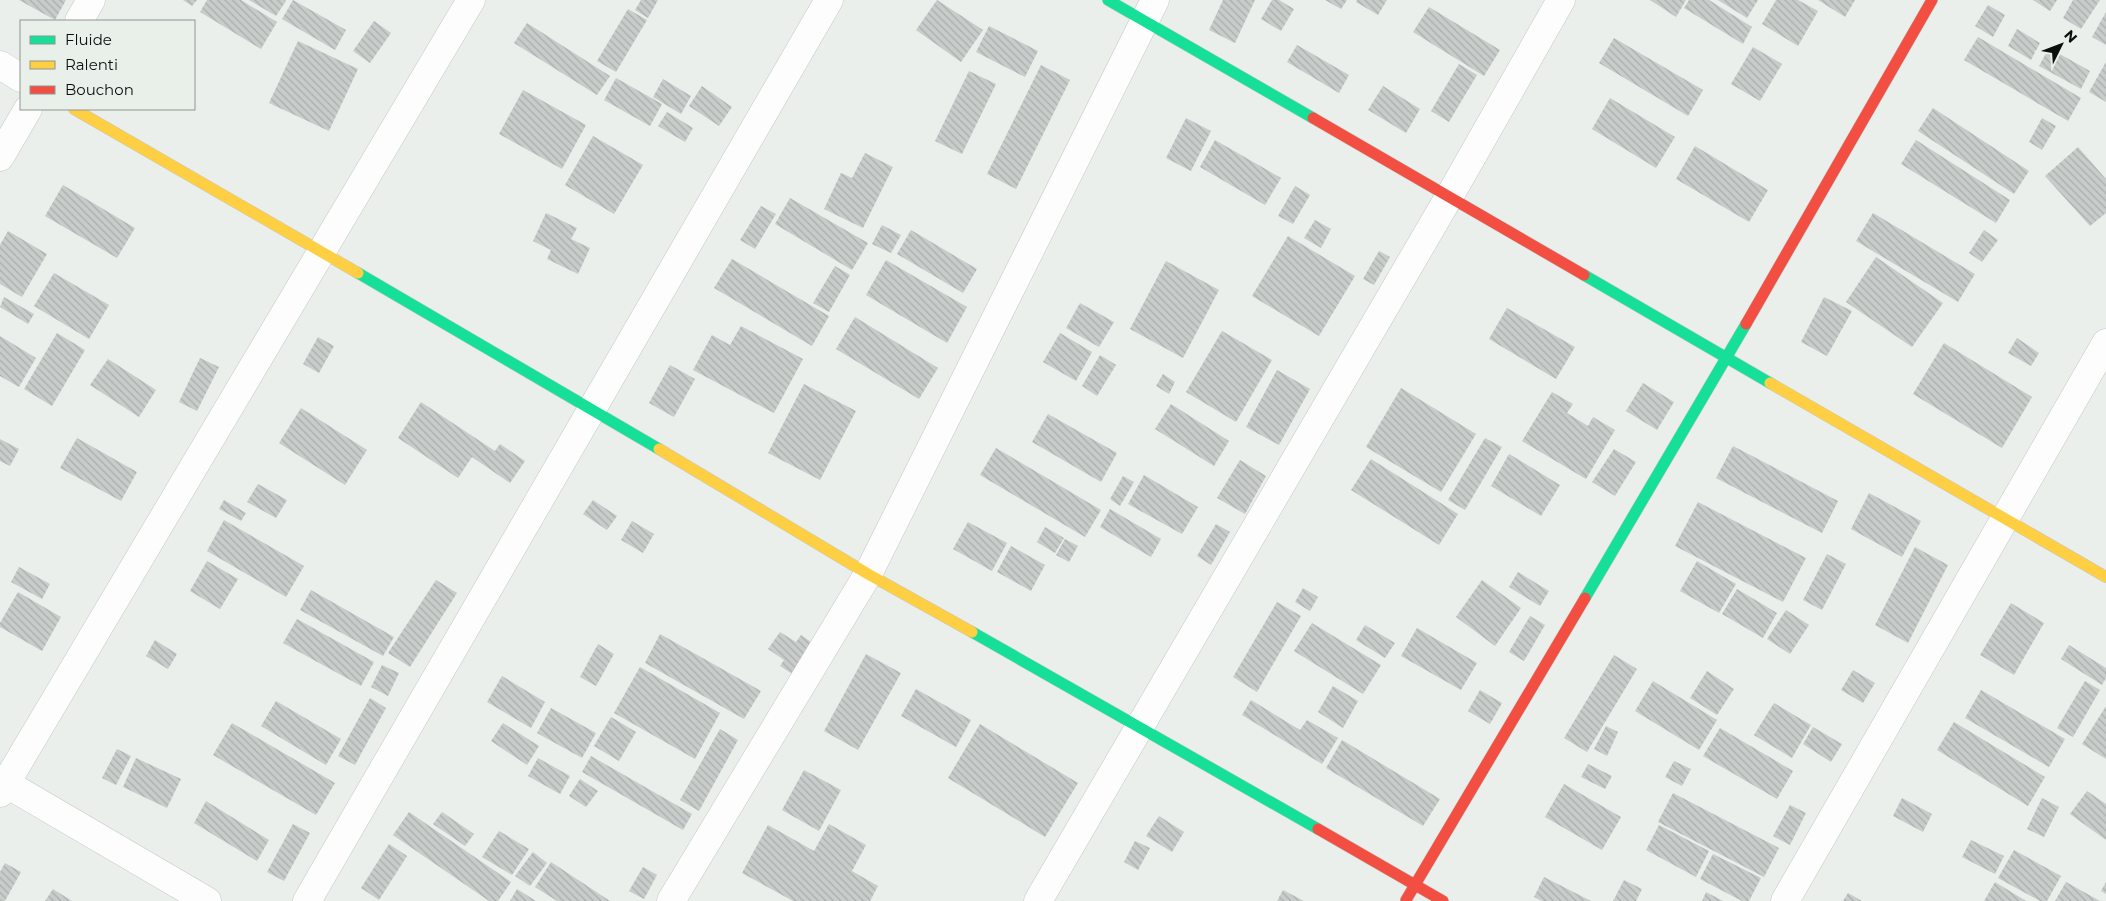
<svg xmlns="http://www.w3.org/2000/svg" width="2106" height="901" viewBox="0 0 2106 901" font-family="Montserrat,sans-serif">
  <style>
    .building { fill: url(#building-back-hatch) }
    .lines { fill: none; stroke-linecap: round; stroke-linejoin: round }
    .street-casing { stroke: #c5c9c6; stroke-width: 29 }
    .fast-casing { stroke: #c5c9c6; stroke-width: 12 }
    .slow-casing { stroke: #c5c9c6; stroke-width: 12 }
    .jam-casing { stroke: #c5c9c6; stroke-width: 12 }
    .street { stroke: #fcfdfc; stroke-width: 28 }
    .fast { stroke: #16e098; stroke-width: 11 }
    .slow { stroke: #ffcf43; stroke-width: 11 }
    .jam { stroke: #f24e42; stroke-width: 11 }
  </style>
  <defs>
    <pattern id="building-back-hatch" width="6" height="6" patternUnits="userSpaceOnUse" patternTransform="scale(1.25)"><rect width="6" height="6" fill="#c8ccca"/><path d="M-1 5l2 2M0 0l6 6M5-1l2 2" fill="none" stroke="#aaaeac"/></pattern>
  </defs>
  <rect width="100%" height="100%" fill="#eaefeb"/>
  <g class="building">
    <polygon points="19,0 66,0 55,20"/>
    <polygon points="183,0 197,0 192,6"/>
    <polygon points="207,0 241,0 277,22 261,49 200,12"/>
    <polygon points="249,0 285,0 286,1 276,16"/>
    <polygon points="293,0 346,30 335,50 282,19"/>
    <polygon points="641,0 658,0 648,18 635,10"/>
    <polygon points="937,0 983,30 961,62 916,30"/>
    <polygon points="1223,0 1255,0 1235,43 1209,30"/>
    <polygon points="1272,0 1279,0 1294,9 1281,31 1261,19"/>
    <polygon points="1325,0 1347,0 1341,9"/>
    <polygon points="1357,0 1387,0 1378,15 1356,2"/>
    <polygon points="1650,0 1686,0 1676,17"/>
    <polygon points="1689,0 1709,0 1752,27 1743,44 1684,8"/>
    <polygon points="1718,0 1758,0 1747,18"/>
    <polygon points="1776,0 1798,0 1818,11 1798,46 1762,24"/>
    <polygon points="1818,0 1855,0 1845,17"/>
    <polygon points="2033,0 2057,0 2050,11"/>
    <polygon points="2073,0 2100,0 2081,29 2063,18"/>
    <polygon points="1988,5 2005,15 1993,37 1975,26"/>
    <polygon points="1429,7 1500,50 1484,76 1413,32"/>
    <polygon points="628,9 647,20 616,72 597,61"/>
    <polygon points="2106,12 2106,45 2092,37"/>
    <polygon points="374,21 391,33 370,63 353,51"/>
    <polygon points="527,23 610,76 597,95 514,43"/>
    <polygon points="989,26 1038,51 1025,77 976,52"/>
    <polygon points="2017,29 2040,43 2031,60 2008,46"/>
    <polygon points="1978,37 2081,98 2068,121 1964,60"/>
    <polygon points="1614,38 1703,90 1688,116 1599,63"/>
    <polygon points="298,41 358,69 329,131 269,103"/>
    <polygon points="1297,45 1349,75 1339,93 1287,62"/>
    <polygon points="1753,47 1782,64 1760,101 1731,84"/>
    <polygon points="2049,48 2090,71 2081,89 2039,66"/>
    <polygon points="2106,62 2106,102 2089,92"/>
    <polygon points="1459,64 1477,75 1449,122 1431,111"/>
    <polygon points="1041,65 1070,80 1016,189 987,174"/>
    <polygon points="969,71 996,84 962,154 935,141"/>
    <polygon points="616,78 662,104 650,126 604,100"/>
    <polygon points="663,79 691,96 681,114 653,97"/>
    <polygon points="702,86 732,107 719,126 689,106"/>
    <polygon points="1383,86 1420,109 1406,133 1368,110"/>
    <polygon points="523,90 586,125 562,169 499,134"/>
    <polygon points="1610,98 1675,137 1656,168 1592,129"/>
    <polygon points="1933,108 2029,171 2014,194 1918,131"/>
    <polygon points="667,112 693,128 685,142 658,126"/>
    <polygon points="1186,118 1211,131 1191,171 1166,158"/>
    <polygon points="2042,118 2056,126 2042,150 2029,142"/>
    <polygon points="593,136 643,165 614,214 565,185"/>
    <polygon points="1215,140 1281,178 1265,205 1200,167"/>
    <polygon points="1916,140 2010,200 1996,223 1901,164"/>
    <polygon points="1695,146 1768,190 1749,222 1676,179"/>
    <polygon points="2078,147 2106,179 2106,213 2090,226 2045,176"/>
    <polygon points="865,153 893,167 863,228 824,209 841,173 852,178"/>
    <polygon points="63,185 135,228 117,258 45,216"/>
    <polygon points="1295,186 1310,195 1293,224 1278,216"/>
    <polygon points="790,198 868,243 852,270 775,224"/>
    <polygon points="761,206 776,214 755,249 740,240"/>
    <polygon points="546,213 577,228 571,239 590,248 578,274 547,259 551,250 533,241"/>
    <polygon points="1873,213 1975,274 1958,302 1856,241"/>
    <polygon points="1315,220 1331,229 1321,248 1304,238"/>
    <polygon points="882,225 901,235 891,253 872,244"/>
    <polygon points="911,230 977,269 963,293 897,254"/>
    <polygon points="1984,230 1998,240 1982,262 1969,253"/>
    <polygon points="8,231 47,254 22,297 0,284 0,245"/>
    <polygon points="1288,236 1355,276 1319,336 1252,296"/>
    <polygon points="1379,251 1390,257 1374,285 1363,279"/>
    <polygon points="1876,257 1943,303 1912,347 1846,302"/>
    <polygon points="732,259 829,316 812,346 714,288"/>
    <polygon points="886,260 967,307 947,343 866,295"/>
    <polygon points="1166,261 1219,290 1183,358 1130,329"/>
    <polygon points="835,266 850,275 829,312 813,303"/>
    <polygon points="54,273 109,305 89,339 34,306"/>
    <polygon points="4,297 34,314 28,324 0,307"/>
    <polygon points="1824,297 1852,311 1827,356 1801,342"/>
    <polygon points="1080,303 1114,322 1099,347 1066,328"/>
    <polygon points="1507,308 1575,347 1556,379 1489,339"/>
    <polygon points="855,317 938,368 919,399 836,349"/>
    <polygon points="741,326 803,359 774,413 693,370 712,335 730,345"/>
    <polygon points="1222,331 1272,360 1236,422 1186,392"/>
    <polygon points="57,333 85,350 52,406 24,389"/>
    <polygon points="1060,333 1092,352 1076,381 1043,362"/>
    <polygon points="0,336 36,358 19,387 0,376"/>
    <polygon points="318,337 334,346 319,373 303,364"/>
    <polygon points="2017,338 2039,353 2031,366 2008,353"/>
    <polygon points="1944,343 2032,397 2002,448 1913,394"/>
    <polygon points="1100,355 1116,365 1097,396 1082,386"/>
    <polygon points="200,358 219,367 197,411 179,402"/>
    <polygon points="108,359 156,390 139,417 90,385"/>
    <polygon points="670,365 695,379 674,417 649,403"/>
    <polygon points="1277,370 1310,389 1279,445 1246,427"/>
    <polygon points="1163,374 1175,382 1169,394 1156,386"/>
    <polygon points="1643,383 1674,402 1657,430 1626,411"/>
    <polygon points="804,384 856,411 820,480 768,453"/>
    <polygon points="1401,388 1476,434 1441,492 1366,447"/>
    <polygon points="1552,392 1573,404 1567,413 1588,426 1593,417 1615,430 1586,479 1522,441"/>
    <polygon points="421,402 495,451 500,444 525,461 510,483 472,457 458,478 398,438"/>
    <polygon points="1171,404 1229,441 1214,466 1155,429"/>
    <polygon points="301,408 367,450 345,485 279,443"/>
    <polygon points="1048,414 1117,453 1101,482 1032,442"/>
    <polygon points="77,438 137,472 121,501 60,468"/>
    <polygon points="1485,438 1502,447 1465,510 1448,500"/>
    <polygon points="0,439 19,449 10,466 0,461"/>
    <polygon points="1733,446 1838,501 1822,533 1716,478"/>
    <polygon points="996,448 1101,510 1085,537 980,475"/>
    <polygon points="1614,449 1636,462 1615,496 1592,482"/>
    <polygon points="1509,454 1560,485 1541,516 1491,486"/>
    <polygon points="1371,459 1458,514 1439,545 1351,490"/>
    <polygon points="1240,460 1266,476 1245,514 1217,498"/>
    <polygon points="1144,475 1198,507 1182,534 1128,504"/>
    <polygon points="1123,476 1134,482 1120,506 1110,499"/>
    <polygon points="258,484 287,500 276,518 247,502"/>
    <polygon points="1869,493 1921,521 1902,557 1851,529"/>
    <polygon points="224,500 246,513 241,521 219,509"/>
    <polygon points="593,500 617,516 607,530 583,514"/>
    <polygon points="1698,502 1806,558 1783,602 1675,546"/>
    <polygon points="1110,509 1161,539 1151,557 1100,527"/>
    <polygon points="224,520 304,566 286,597 207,551"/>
    <polygon points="632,521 654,534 643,553 621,540"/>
    <polygon points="968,522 1007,543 992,571 953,549"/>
    <polygon points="1216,524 1230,532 1211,565 1197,556"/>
    <polygon points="1045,527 1064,538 1055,553 1037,542"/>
    <polygon points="1065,539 1078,546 1069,562 1056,555"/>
    <polygon points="1011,546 1045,565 1031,591 997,572"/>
    <polygon points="1915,547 1948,565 1908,643 1875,625"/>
    <polygon points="1827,554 1846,564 1822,610 1803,600"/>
    <polygon points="207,561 238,579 220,609 190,591"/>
    <polygon points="1697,561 1736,584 1719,613 1680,591"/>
    <polygon points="19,567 50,584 42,599 11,582"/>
    <polygon points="1518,572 1549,591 1540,606 1509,587"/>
    <polygon points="436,580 457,593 410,667 388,653"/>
    <polygon points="1482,580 1521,608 1495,646 1456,617"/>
    <polygon points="1303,588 1318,597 1310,611 1295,602"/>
    <polygon points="1737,589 1777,613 1763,638 1722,614"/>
    <polygon points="311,590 394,637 383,656 300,610"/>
    <polygon points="18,592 61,617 42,651 0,627 0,623"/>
    <polygon points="1277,602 1301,616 1257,692 1233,677"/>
    <polygon points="2011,603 2044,623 2014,675 1980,655"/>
    <polygon points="1786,610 1809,625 1790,654 1767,639"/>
    <polygon points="1530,616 1545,625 1524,661 1509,652"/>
    <polygon points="297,619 374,662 361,686 283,643"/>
    <polygon points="1312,623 1381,665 1363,694 1294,651"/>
    <polygon points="1365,625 1395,643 1385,658 1356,640"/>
    <polygon points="1417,628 1477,663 1461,690 1401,656"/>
    <polygon points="780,632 796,642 801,635 814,644 794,675 780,666 784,660 768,649"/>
    <polygon points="660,634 761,691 744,719 645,663"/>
    <polygon points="155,640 177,654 168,669 146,656"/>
    <polygon points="598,644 614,654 596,686 580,677"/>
    <polygon points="2069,645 2106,668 2106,678 2102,685 2061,659"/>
    <polygon points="866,654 901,673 858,750 824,731"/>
    <polygon points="1614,655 1637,669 1587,752 1564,738"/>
    <polygon points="382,665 399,673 388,696 371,687"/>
    <polygon points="640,667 720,713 695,759 614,713"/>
    <polygon points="1853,670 1875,683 1863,703 1841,690"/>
    <polygon points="1707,671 1734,689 1717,715 1690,698"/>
    <polygon points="502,676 545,702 531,728 487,702"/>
    <polygon points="1653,681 1717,720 1699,750 1635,711"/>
    <polygon points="2085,681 2100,690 2073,737 2057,728"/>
    <polygon points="1333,686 1358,701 1343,728 1318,712"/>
    <polygon points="916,689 971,720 956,747 901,716"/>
    <polygon points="1480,690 1502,703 1490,724 1468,711"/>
    <polygon points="1981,690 2065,739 2049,767 1965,718"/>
    <polygon points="370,698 386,708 355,765 338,756"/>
    <polygon points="1251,700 1300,730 1307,720 1338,738 1322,764 1242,715"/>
    <polygon points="276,701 341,739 326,765 261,726"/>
    <polygon points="1774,703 1811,725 1792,758 1754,735"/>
    <polygon points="2106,706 2106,759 2082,744"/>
    <polygon points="551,708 596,733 582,758 537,733"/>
    <polygon points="611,717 636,732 619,761 594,746"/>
    <polygon points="1954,722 2045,777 2028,806 1937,750"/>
    <polygon points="232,723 335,783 316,815 213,755"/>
    <polygon points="503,723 539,746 527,765 491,741"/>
    <polygon points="980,724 1078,783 1045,837 948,778"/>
    <polygon points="1606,726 1618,732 1607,756 1594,749"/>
    <polygon points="1813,727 1842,744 1831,762 1803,744"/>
    <polygon points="1720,728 1793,771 1777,799 1703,756"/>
    <polygon points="720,729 738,740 699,811 680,800"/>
    <polygon points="1342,740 1440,799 1423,826 1326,768"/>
    <polygon points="117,749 131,756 116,785 102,778"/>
    <polygon points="591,756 692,814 683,830 582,772"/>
    <polygon points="136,758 181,779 167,808 123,787"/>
    <polygon points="538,758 570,776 560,794 528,776"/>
    <polygon points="1674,761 1691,769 1682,786 1665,777"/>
    <polygon points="1588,764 1612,776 1605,789 1581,777"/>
    <polygon points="804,770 841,790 819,831 782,810"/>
    <polygon points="580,779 598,791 586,807 569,796"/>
    <polygon points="1564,784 1621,817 1602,850 1545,817"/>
    <polygon points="2087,791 2106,804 2106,840 2070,814"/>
    <polygon points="1673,793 1779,848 1764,877 1658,822"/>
    <polygon points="1902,798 1932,814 1923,832 1893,816"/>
    <polygon points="2042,798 2059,807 2044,837 2027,829"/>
    <polygon points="206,801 269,840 257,861 194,823"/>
    <polygon points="1790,805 1806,813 1790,845 1773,836"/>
    <polygon points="409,812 511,882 498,901 489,901 393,835"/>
    <polygon points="442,812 474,834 465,846 433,824"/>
    <polygon points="1159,816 1184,832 1172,852 1146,836"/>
    <polygon points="293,824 310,833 284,881 267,872"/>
    <polygon points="829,824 866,845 852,871 878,886 870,901 793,901 742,873 768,825 814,851"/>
    <polygon points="1659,825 1709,851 1696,877 1646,850"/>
    <polygon points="499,831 529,849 512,875 482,857"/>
    <polygon points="1971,840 2004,856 1995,874 1962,857"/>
    <polygon points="1135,841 1150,848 1138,870 1124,862"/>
    <polygon points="389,844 407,856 379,900 361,888"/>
    <polygon points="2014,850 2061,876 2047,901 2040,901 1998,878"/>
    <polygon points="533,852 547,863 530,886 515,876"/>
    <polygon points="1713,854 1761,878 1749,901 1742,901 1700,879"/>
    <polygon points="551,862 610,901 557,901 535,887"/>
    <polygon points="5,863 21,872 5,901 0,901 0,872"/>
    <polygon points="643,867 657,875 644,899 629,891"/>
    <polygon points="1544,877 1591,901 1542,901 1534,897"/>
    <polygon points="1624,880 1642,889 1636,901 1613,901"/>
    <polygon points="1995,882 2026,901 1984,901"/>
    <polygon points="2066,882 2100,901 2055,901"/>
    <polygon points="2106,882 2106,894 2101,891"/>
    <polygon points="53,889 72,901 45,901"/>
    <polygon points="517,889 536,901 510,901"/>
    <polygon points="1283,890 1304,901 1277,901"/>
    <polygon points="1706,892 1723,901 1702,901"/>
    <polygon points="1848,893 1862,901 1843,901"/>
  </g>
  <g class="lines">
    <g class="street-casing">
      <g id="street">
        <polyline points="79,21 91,0"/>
        <polyline points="0,65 21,78"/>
        <polyline points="0,157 28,109"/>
        <polyline points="0,780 207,901"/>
        <polyline points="0,793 471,0"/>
        <polyline points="307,901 829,0"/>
        <polyline points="671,901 868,574 1155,0"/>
        <polyline points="1038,901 1449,197 1561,0"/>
        <polyline points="1785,901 2106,343"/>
      </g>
    </g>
    <g class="fast-casing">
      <g id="fast">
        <polyline points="1108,0 1313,118"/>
        <polyline points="358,273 659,449"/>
        <polyline points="1584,275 1770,383"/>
        <polyline points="1585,598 1746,324"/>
        <polyline points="972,632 1318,829"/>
      </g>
    </g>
    <g class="slow-casing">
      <g id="slow">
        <polyline points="74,109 358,273"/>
        <polyline points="1770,383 2106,577"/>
        <polyline points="659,449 868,574 972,632"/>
      </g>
    </g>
    <g class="jam-casing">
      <g id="jam">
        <polyline points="1313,118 1584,275"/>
        <polyline points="1746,324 1932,0"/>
        <polyline points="1318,829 1443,901"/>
        <polyline points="1406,900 1585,598"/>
      </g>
    </g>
    <use href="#street" class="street"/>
    <use href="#fast" class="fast"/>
    <use href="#slow" class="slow"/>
    <use href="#jam" class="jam"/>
  </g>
  <rect x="20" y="20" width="175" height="90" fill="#e9f0ea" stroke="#909691"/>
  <rect x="30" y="36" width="25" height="8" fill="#16e098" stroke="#909691"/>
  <text x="65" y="45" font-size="15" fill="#0b0e0c">Fluide</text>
  <rect x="30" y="61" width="25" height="8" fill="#ffcf43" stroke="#909691"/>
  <text x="65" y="70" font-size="15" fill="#0b0e0c">Ralenti</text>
  <rect x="30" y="86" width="25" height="8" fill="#f24e42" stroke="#909691"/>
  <text x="65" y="95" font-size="15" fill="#0b0e0c">Bouchon</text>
  <g transform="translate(2061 45) rotate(48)" stroke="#e9f0ea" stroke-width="4" paint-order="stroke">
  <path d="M0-4L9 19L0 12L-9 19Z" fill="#0b0e0c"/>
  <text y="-8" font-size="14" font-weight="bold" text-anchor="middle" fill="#0b0e0c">N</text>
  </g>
</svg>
